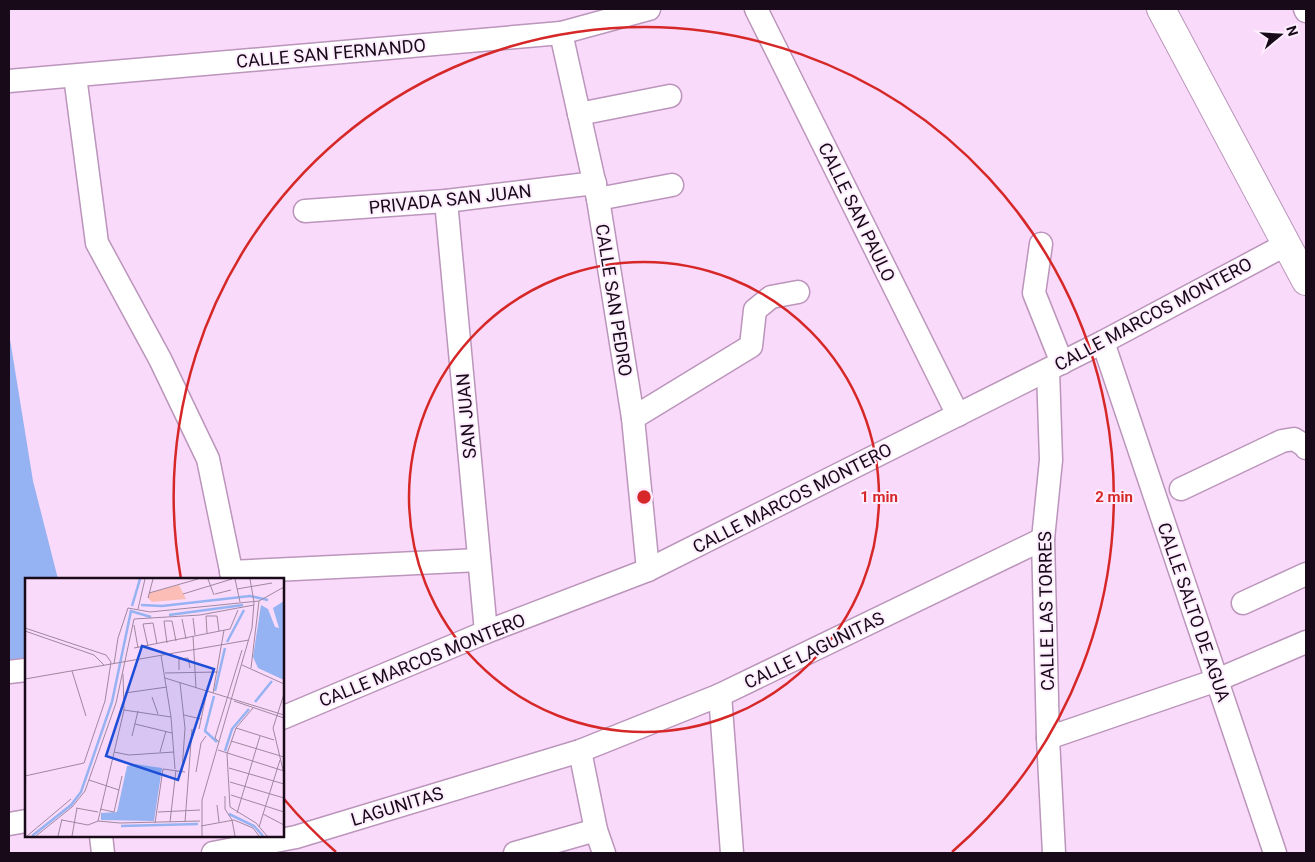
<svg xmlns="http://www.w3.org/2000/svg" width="1315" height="862" viewBox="0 0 1315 862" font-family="Roboto,sans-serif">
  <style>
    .water { fill: #95b2f2 }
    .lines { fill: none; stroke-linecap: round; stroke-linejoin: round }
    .street-casing { stroke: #bb95bb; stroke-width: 25 }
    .secondary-casing { stroke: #bb95bb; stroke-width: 30 }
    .street { stroke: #fff; stroke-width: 22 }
    .secondary { stroke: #fff; stroke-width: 28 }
    .ring { fill: none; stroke: #d62828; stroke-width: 2.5 }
    .labels { text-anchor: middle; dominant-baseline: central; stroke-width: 4; stroke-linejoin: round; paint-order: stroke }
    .street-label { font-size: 18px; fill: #180a18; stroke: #feedfe }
    .inset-river { fill: none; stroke: #95b2f2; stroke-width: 2.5 }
    .inset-road { fill: none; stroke: #a087a0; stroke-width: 1 }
    .view { fill: #1d4ed8; fill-opacity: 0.15; stroke: #1d4ed8; stroke-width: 2.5 }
    .inset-edge { fill: none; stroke: #180a18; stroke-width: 2.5 }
    .centre { fill: #d62828; stroke: #feedfe; stroke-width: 2.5 }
    .ring-label { font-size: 15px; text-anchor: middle; font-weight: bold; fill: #d62828; stroke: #feedfe; stroke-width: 4; stroke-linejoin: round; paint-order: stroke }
  </style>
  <rect width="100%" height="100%" fill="#fadafa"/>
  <polygon class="water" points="9,333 33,481 58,579 26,580 26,660 9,663"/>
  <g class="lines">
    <g class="street-casing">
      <g id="street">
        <polyline points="756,9 958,415"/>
        <polyline points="1305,9 1306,11"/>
        <polyline points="561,33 598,199 633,418 648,570"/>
        <polyline points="75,76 97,243 160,359 208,459 233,580"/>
        <polyline points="9,81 561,33 649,9"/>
        <polyline points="579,114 670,96"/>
        <polyline points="598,199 672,185"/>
        <polyline points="446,201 486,632"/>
        <polyline points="305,211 446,201 595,183"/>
        <polyline points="1041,244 1034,293 1062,363"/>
        <polyline points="1103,342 1275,853"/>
        <polyline points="1048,370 1051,460 1043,539 1048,738 1054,853"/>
        <polyline points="633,418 751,346 755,310 771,297 798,292"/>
        <polyline points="1181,489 1282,441 1294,439 1305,446 1306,448"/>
        <polyline points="231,572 479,560"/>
        <polyline points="1243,603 1306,574"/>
        <polyline points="9,672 26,670"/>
        <polyline points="720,695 732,853"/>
        <polyline points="282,718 486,632 648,570 1103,342 1287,244"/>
        <polyline points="1048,738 1217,680 1306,642"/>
        <polyline points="580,751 596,830 604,853"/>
        <polyline points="9,824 26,821"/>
        <polyline points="101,836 103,853"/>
        <polyline points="213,853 296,837 580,751 720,695 1043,539"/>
        <polyline points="515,853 596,830"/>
      </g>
    </g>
    <g class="secondary-casing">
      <polyline id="secondary" points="1161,9 1306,281"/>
    </g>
    <use href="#street" class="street"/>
    <use href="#secondary" class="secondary"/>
  </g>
  <g class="ring">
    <circle cx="644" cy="497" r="235"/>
    <path d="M336 852A470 470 0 0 1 284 799M181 579A470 470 0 1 1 952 852"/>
  </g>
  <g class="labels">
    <g class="street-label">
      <text transform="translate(331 53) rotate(-5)">CALLE SAN FERNANDO</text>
      <text transform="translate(450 199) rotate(-6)">PRIVADA SAN JUAN</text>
      <text transform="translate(857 212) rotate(64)">CALLE SAN PAULO</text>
      <text transform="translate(614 300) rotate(81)">CALLE SAN PEDRO</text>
      <text transform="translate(1153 314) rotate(-28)">CALLE MARCOS MONTERO</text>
      <text transform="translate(466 416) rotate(-95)">SAN JUAN</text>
      <text transform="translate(792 498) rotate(-27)">CALLE MARCOS MONTERO</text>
      <text transform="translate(1046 611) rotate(-91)">CALLE LAS TORRES</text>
      <text transform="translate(1194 612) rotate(71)">CALLE SALTO DE AGUA</text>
      <text transform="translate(814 650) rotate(-26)">CALLE LAGUNITAS</text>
      <text transform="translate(422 660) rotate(-22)">CALLE MARCOS MONTERO</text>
      <text transform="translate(397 806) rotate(-17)">LAGUNITAS</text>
    </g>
  </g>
  <g transform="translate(25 578)">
    <rect width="259" height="259" fill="#fadafa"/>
    <path d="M 154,7 L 161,21 L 127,24 L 123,20 L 125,15 Z" fill="#fcbdb6"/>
    <path d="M 259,23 L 259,102 L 233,90 L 228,79 L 236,27 L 243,31 L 250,49 L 254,50 L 248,30 ZM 110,186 L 137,190 L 129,243 L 76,242 L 76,235 L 92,234 L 102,188 Z" fill="#95b2f2"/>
    <path class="inset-river" d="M 116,27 L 137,28 L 225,18 L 243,22M 107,28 L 115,1M 144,37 L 218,27M 202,64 L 219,32M 190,113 L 200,70M 189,118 L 180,153 L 192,164M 230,124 L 247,103M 200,173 L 207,151 L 224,131M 204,236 L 229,248 L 238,258M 96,248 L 173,246M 7,258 L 46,227 L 56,214 L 87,124 L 106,33 L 126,39"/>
    <path class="inset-road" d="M 183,1 L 189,17M 210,1 L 215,24M 212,11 L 247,5M 124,15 L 173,1M 158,16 L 207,1M 190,16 L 206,12M 123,20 L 128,1M 113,31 L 120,1M 168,40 L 170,57M 157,41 L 161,61M 118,46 L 128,45 L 132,66M 118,46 L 123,68M 109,47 L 113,70M 0,50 L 81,77 L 86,84 L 80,123 L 59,185 L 0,198M 0,53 L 69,77 L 79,87M 182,55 L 181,38 L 192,38 L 194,53M 168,58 L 171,110M 142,65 L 139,43 L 147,43 L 151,63M 109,70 L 205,51 L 213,32M 136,77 L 146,139 L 150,191M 89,86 L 93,60 L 103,30 L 125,34 L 234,23 L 259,9M 217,87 L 259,106M 226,90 L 234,23M 154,92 L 154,81 L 163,80 L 165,90M 47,93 L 61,138M 140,95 L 193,94M 140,100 L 259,137M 0,101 L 224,62M 155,105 L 160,150 L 157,193M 100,115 L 142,109M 188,115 L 199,52M 259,116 L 248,150 L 259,196M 127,119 L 133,136M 209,123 L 259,140M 228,130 L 211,150 L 202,176 L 205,229 L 231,245 L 242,258M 99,132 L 146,139M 159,137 L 176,141M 110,146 L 147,155M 211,150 L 249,162M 174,151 L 182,113M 107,158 L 113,133M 206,163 L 259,179M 194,164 L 190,160 L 217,72M 193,172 L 259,193M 89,174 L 104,177 L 149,174M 135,174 L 141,153M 204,190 L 259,206M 171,194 L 176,165 L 181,158M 64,202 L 94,212M 205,204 L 259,220M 206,217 L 259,234M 200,218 L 200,231 L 207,242 L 210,258M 192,227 L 194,244M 51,230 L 73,234M 75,231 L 89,234 L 97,198M 133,234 L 175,232M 212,235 L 235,158M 238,236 L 259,247M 37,242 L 63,247 L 73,243M 73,243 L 99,132 L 98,96M 73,243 L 95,245 L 175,243M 145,244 L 151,192M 160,244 L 167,151M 130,245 L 138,191 L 160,194M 176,248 L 209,242 L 228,250 L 234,258M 234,249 L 255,182M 2,258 L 46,221M 11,258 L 47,229 L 60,213 L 91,125 L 109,41 L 175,37 L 229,27M 33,258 L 37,241M 47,258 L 52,230M 177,258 L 177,222 L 227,50 L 229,24 L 225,1"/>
    <path class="view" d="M 117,68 L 189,91 L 153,202 L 81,178 Z"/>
    <rect width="259" height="259" class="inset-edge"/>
  </g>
  <circle cx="644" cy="497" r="8" class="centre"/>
  <g class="ring-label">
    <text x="879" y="502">1 min</text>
    <text x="1114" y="502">2 min</text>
  </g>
  <rect width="1315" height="862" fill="none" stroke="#180a18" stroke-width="20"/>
  <g transform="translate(1280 35) rotate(72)" stroke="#feedfe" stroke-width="4" paint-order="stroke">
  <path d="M0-4L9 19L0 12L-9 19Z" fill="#180a18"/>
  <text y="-8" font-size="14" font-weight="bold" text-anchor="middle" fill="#180a18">N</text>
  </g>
</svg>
